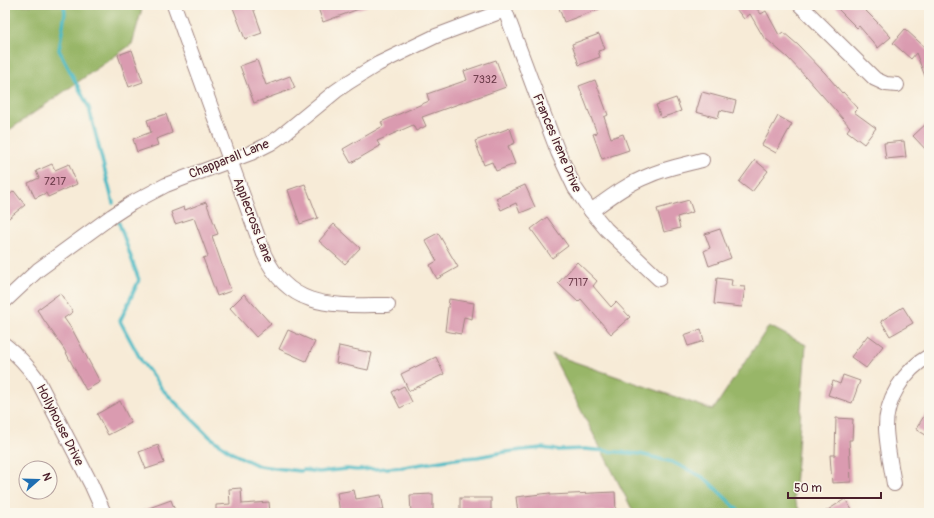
<svg xmlns="http://www.w3.org/2000/svg" width="934" height="518" viewBox="0 0 934 518" font-family="Pangolin,sans-serif">
  <style>
    .forest { fill: #98b668; stroke: #716a4a }
    .lines { fill: none; stroke-linecap: round; stroke-linejoin: round }
    .stream { stroke: #4cbac4; stroke-width: 3.5 }
    .building { fill: #da9bb0 }
    .street-casing { stroke: #a08581; stroke-width: 16 }
    .street { stroke: #fff; stroke-width: 14 }
    .labels { text-anchor: middle; dominant-baseline: central; stroke-width: 3; stroke-linejoin: round; paint-order: stroke }
    .number-label { font-size: 11px; fill: #6e3e4c }
    .street-label { font-size: 13px; fill: #4a1f2b; stroke: #fbf7ec }
  </style>
  <rect width="100%" height="100%" fill="#fbf7ec"/>
  <filter id="ink" filterUnits="userSpaceOnUse"><feTurbulence type="fractalNoise" baseFrequency=".025" numOctaves="2"/><feDisplacementMap in="SourceGraphic" scale="8" xChannelSelector="R" yChannelSelector="G"/><feConvolveMatrix kernelMatrix="1 2 1 2 8 2 1 2 1" color-interpolation-filters="sRGB"/></filter>
  <filter id="wash" filterUnits="userSpaceOnUse"><feTurbulence type="fractalNoise" baseFrequency=".012" numOctaves="4" result="noise"/><feDisplacementMap in="SourceGraphic" scale="16" xChannelSelector="R" yChannelSelector="G"/><feGaussianBlur stdDeviation="0.9" result="paint"/><feColorMatrix in="noise" values="0 0 0 0 0 0 0 0 0 0 0 0 0 0 0 0 0 1.4 0 .05"/><feComposite in="paint" operator="in"/></filter>
  <g filter="url(#wash)">
    <rect width="100%" height="100%" fill="#f7ebd7"/>
    <g class="forest">
      <polygon points="5,5 143,5 132,44 5,133"/>
      <polygon points="769,326 806,345 794,499 801,513 634,513 552,354 713,410"/>
    </g>
    <g class="lines">
      <g class="stream">
        <polyline points="64,5 65,13 59,50 89,108 113,203"/>
        <polyline points="119,223 139,280 120,321 142,362 159,384 161,388 210,437 232,453 259,466 300,471 304,470 319,472 347,469 357,470 404,467 454,459 477,457 505,452 542,448 557,450 585,449 640,454 672,462 701,476 709,482 741,513"/>
      </g>
    </g>
    <g id="blocks">
      <g class="building">
        <polygon points="232,5 252,5 262,33 245,39"/>
        <polygon points="327,5 367,5 367,6 323,22 318,8"/>
        <polygon points="558,5 607,5 607,6 564,22"/>
        <polygon points="733,5 762,5 757,9 761,14 766,11 779,35 783,32 798,45 825,73 842,93 843,92 858,108 854,112 876,128 864,144 847,131 850,127 807,78 787,57 765,38 764,38 750,14 744,19"/>
        <polygon points="834,5 860,5 876,21 891,37 878,48 859,26 857,28"/>
        <polygon points="905,29 929,51 929,84 928,84 916,53 911,59 893,43"/>
        <polygon points="599,34 605,49 598,51 600,57 579,65 572,44"/>
        <polygon points="132,50 143,82 129,87 118,55"/>
        <polygon points="257,60 266,85 290,76 295,88 254,103 240,66"/>
        <polygon points="496,60 506,87 422,117 426,126 416,131 413,125 377,141 380,146 351,163 343,149 383,126 381,122 429,101 427,94 467,80 464,71"/>
        <polygon points="595,80 608,115 604,117 611,138 623,134 629,150 602,159 593,134 597,133 579,86"/>
        <polygon points="702,92 736,101 733,113 720,110 718,118 696,112"/>
        <polygon points="676,98 681,111 661,118 656,105"/>
        <polygon points="166,114 172,133 156,139 158,145 137,152 133,139 151,132 147,120"/>
        <polygon points="778,116 792,124 776,153 762,145"/>
        <polygon points="929,121 929,153 913,136"/>
        <polygon points="510,128 515,143 508,146 515,164 496,171 492,162 484,165 475,141"/>
        <polygon points="904,141 906,157 886,159 884,143"/>
        <polygon points="755,160 768,171 752,192 739,182"/>
        <polygon points="52,164 55,170 69,164 77,184 48,197 46,193 35,198 28,183 39,178 36,171"/>
        <polygon points="305,184 318,218 300,224 288,190"/>
        <polygon points="525,185 535,207 520,213 516,203 501,210 496,198"/>
        <polygon points="14,191 25,205 5,221 5,199"/>
        <polygon points="689,200 693,212 677,217 680,228 664,232 657,209"/>
        <polygon points="206,202 218,234 212,236 231,291 217,296 203,258 208,256 194,218 175,224 171,212 184,207 185,210"/>
        <polygon points="547,217 568,246 552,258 531,229"/>
        <polygon points="334,224 360,248 345,264 319,241"/>
        <polygon points="720,229 731,258 709,266 704,251 710,248 705,234"/>
        <polygon points="438,233 458,267 437,279 430,265 437,261 425,240"/>
        <polygon points="577,262 597,281 593,286 611,307 616,302 630,317 611,334 581,299 578,302 558,283"/>
        <polygon points="717,278 732,280 731,286 745,287 742,307 714,304"/>
        <polygon points="60,293 73,312 64,318 73,331 100,382 86,390 64,349 37,310"/>
        <polygon points="244,294 271,324 256,337 230,308"/>
        <polygon points="449,299 474,303 472,319 464,317 461,334 445,331"/>
        <polygon points="903,307 913,323 890,336 881,321"/>
        <polygon points="701,329 704,341 688,346 684,335"/>
        <polygon points="288,330 315,342 306,361 279,349"/>
        <polygon points="868,335 883,346 866,368 851,357"/>
        <polygon points="339,346 372,353 368,370 336,363"/>
        <polygon points="436,357 444,374 409,391 401,374"/>
        <polygon points="843,375 860,381 852,403 828,395 833,381 840,384"/>
        <polygon points="404,386 412,402 400,408 392,392"/>
        <polygon points="120,401 131,423 108,435 97,414"/>
        <polygon points="929,408 929,437 916,429"/>
        <polygon points="836,418 853,419 852,440 849,440 851,482 832,483 830,455 835,455"/>
        <polygon points="158,445 164,463 146,469 139,452"/>
        <polygon points="241,488 242,504 269,502 270,513 216,513 216,505 230,504 229,489"/>
        <polygon points="354,490 356,499 381,495 384,510 373,512 373,513 340,513 337,493"/>
        <polygon points="615,492 616,511 566,513 566,511 551,513 518,513 516,497 550,493 550,495"/>
        <polygon points="433,494 433,513 411,513 410,495"/>
        <rect x="460" y="498" width="31" height="15"/>
        <polygon points="845,499 854,513 823,513"/>
        <polygon points="171,500 176,513 138,513 138,512"/>
      </g>
    </g>
  </g>
  <g filter="url(#ink)">
    <use href="#blocks" fill-opacity="0" stroke="#a08581" stroke-width="1"/>
    <g class="lines">
      <g class="street-casing">
        <g id="street">
          <path d="M 174,5 L 264,254 C 290,311 335,305 388,305"/>
          <polyline points="503,5 544,115 558,152 575,188 591,211 606,229 659,279"/>
          <polyline points="800,5 875,79 886,84 897,85"/>
          <path d="M 591,211 C 609,198 627,184 648,176 C 665,168 684,165 702,160"/>
          <polyline points="5,301 38,270 112,216 132,203 166,185 184,178 251,153 271,143 281,136 336,91 349,82 378,64 436,36 505,10"/>
          <path d="M 5,345 C 19,356 27,365 37,379 L 91,484 L 104,513"/>
          <path d="M 894,484 C 891,466 887,447 886,429 C 885,400 904,370 929,356"/>
        </g>
      </g>
      <use href="#street" class="street"/>
    </g>
  </g>
  <g class="labels">
    <g class="number-label">
      <text x="485" y="79">7332</text>
      <text x="55" y="181">7217</text>
      <text x="578" y="282">7117</text>
    </g>
    <g class="street-label">
      <text transform="translate(557 143) rotate(67)">Frances Irene Drive</text>
      <text transform="translate(229 159) rotate(-22)">Chapparall Lane</text>
      <text transform="translate(253 220) rotate(69)">Applecross Lane</text>
      <text transform="translate(60 425) rotate(63)">Hollyhouse Drive</text>
    </g>
  </g>
  <rect width="934" height="518" fill="none" stroke="#fbf7ec" stroke-width="20"/>
  <g transform="translate(38 480) rotate(70)"><circle r="19" fill="#fbf7ec" stroke="#b4a19f"/>
  <path d="M0-3L7 15L0 10L-7 15Z" fill="#1f6fb2"/>
  <text y="-6" font-size="11" font-weight="bold" text-anchor="middle" fill="#4a1f2b">N</text>
  </g>
  <path d="M788 492v6h93v-6" fill="none" stroke="#4a1f2b" stroke-width="2"/>
  <text x="794" y="492" font-size="12" fill="#4a1f2b" stroke="#fbf7ec" stroke-width="3" paint-order="stroke">50 m</text>
</svg>
